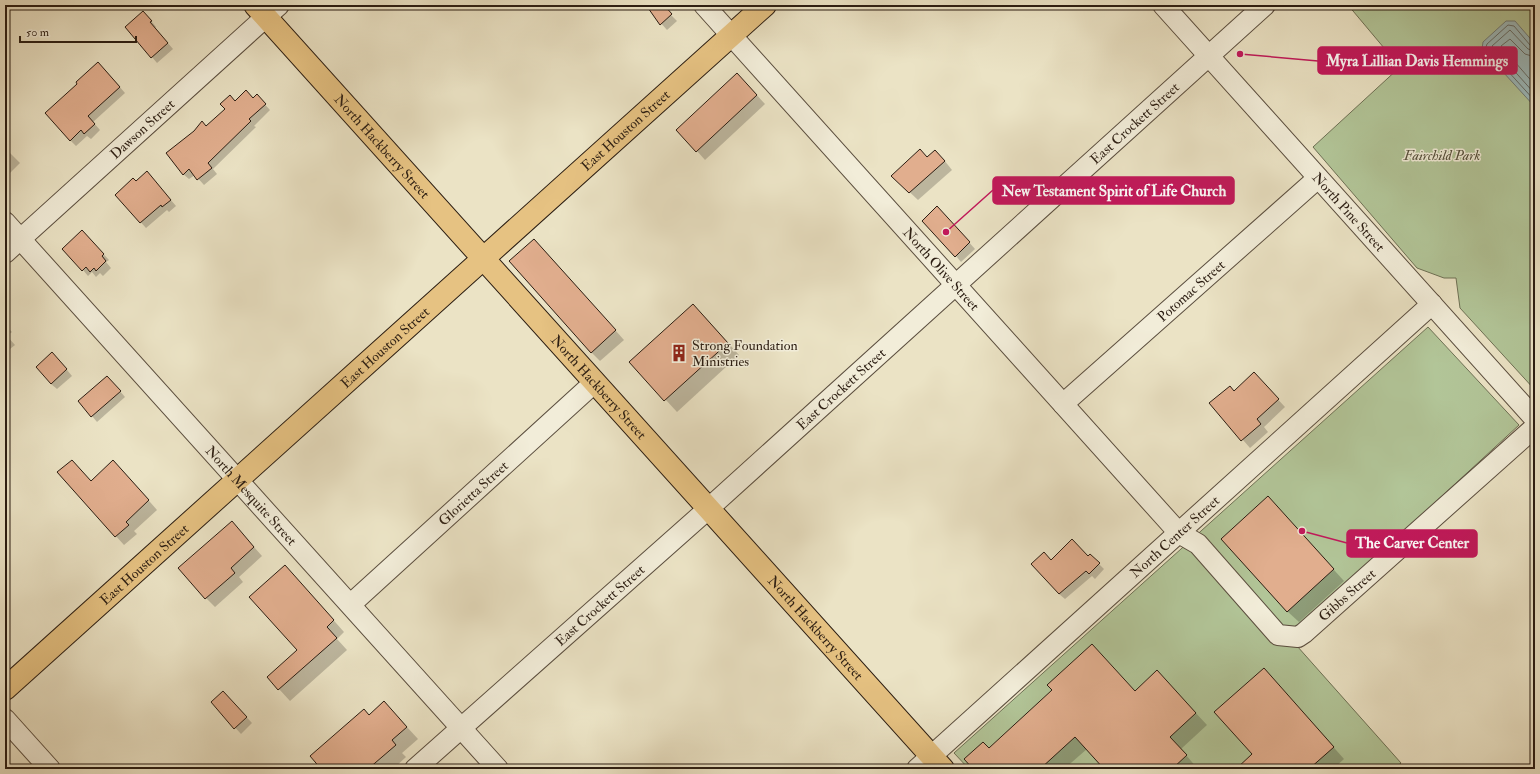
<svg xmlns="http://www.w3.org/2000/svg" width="1540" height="774" viewBox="0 0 1540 774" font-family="'IM FELL Double Pica',serif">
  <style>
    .green { fill: #b2c598; stroke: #6e7155 }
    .water { fill: #9cbbbe; stroke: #6f7c79 }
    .shadow { fill: #0003 }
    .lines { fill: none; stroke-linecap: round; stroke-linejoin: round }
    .shore { stroke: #646c68; stroke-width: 1 }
    .building { fill: #e1ae8e; stroke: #2b1d12 }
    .minor-casing { stroke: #5b4e3f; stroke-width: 22 }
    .major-casing { stroke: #2b1d12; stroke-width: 24 }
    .minor { stroke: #f2edd9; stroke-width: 20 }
    .major { stroke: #e6c282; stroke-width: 22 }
    .labels { text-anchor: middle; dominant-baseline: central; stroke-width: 3; stroke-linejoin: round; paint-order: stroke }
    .street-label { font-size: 14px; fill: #2b1d12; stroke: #f2edd9 }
    .park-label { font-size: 14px; font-style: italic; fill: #544f3a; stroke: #f2edd9 }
    .poi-label { font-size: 14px; fill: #2b1d12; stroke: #f2edd9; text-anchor: start }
    .leader { fill: none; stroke: #c2185b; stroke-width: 1.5 }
    .callout-dot { fill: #c2185b; stroke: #f2edd9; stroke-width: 1.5 }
    .callout { fill: #c2185b; stroke: #c2185b; stroke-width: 1.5 }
    .callout-label { font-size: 15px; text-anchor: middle; font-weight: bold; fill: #fff }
  </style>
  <rect width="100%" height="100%" fill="#ebe3c5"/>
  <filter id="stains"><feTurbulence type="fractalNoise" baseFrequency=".005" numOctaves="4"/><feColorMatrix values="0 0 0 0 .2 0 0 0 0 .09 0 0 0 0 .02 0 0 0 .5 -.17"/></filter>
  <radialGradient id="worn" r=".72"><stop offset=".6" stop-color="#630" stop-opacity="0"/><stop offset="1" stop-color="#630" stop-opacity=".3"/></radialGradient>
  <g class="green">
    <polygon points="1348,5 1535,5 1535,390 1460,308 1456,278 1444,278 1417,268 1313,147 1400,67"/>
    <polygon points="1428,327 1519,425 1289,637 1401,763 1394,769 969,769 954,753"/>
  </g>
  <polygon class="water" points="1506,21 1515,21 1535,44 1535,107 1482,49 1483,42"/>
  <g class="shadow">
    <polygon points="661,5 677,21 667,30 652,13"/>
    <polygon points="149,18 156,27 155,28 173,49 157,63 127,27"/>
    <polygon points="104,69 125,93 93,122 100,130 91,139 87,136 76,146 70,140"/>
    <polygon points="746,83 765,104 705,160 697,151"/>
    <polygon points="257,96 270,110 254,126 256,127 213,169 217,174 204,185 195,175 189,179 183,174 206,127 235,102 253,99"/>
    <polygon points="5,148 20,163 5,178"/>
    <polygon points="928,158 944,160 952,170 918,200 901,184"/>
    <polygon points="152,178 176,206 169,212 167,210 146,228 116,195 136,182"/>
    <polygon points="943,213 975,249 961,262 956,256"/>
    <polygon points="82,231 109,260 106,262 111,268 103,276 100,273 96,277 92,272 88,276 83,270"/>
    <polygon points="543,249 624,340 600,361 591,352"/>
    <polygon points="705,317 739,355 677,412 631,362"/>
    <polygon points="5,325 12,332 7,336 15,345 5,353"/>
    <polygon points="58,359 72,376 57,389 51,384"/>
    <polygon points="1261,381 1285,407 1264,427 1268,432 1250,448 1211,403"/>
    <polygon points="113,383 125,397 97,422 92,416"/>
    <polygon points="122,470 157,510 134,531 137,534 124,545 59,473 91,482"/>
    <polygon points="1279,509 1344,581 1299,622 1287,611"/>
    <polygon points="240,531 262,556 239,577 243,582 215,607 206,598"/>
    <polygon points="1090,555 1104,569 1095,579 1092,576 1065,599 1059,594 1052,561 1088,557"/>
    <polygon points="296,578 344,632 337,639 347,650 290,701 268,677 298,650"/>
    <polygon points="1275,681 1344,759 1333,769 1237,769 1254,754"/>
    <polygon points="1168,683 1207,725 1181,749 1197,768 1196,769 1105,769 1087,749 1064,769 975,769 989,749 1135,692"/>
    <polygon points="229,698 252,723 241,734 212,702"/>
    <polygon points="384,702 418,739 402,753 406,757 393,769 323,769 369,716"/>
  </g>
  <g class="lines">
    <g class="shore">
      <polyline points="1535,46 1530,45 1514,26 1508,25 1487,44 1486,47 1535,101"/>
      <polyline points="1535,51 1528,49 1510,30 1492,46 1535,94"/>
      <polyline points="1535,57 1525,54 1510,39 1501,46 1535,85"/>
    </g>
  </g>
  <g class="building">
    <polygon points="646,5 664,5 672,14 660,25"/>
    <polygon points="143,11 152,21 150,22 168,43 151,58 125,27"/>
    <polygon points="98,62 120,87 88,116 95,124 84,134 81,130 70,141 45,113 77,84 76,82"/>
    <polygon points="737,73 757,95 696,152 676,130"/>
    <polygon points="246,90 253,98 257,94 266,104 249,119 251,121 208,163 212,168 197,180 189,169 183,175 166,153 194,131 202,121 206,126 225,109 220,104 230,95 235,101"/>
    <polygon points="920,149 927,157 935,150 945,161 909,193 891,176"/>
    <polygon points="147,171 171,200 162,207 161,205 140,223 115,195 133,178 136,181"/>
    <polygon points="937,206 970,242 955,257 922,221"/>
    <polygon points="82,230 104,254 102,256 106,261 96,271 94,268 90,272 86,267 82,271 62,249"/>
    <polygon points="534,239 616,330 591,353 509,261"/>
    <polygon points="693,304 728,343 664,401 629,362"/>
    <polygon points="52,352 67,369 51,384 36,367"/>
    <polygon points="1254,372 1279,399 1257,419 1261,424 1241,441 1209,403 1230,386 1234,391"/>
    <polygon points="107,376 121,391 91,417 78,401"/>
    <polygon points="72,460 91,481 113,460 149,500 126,522 129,525 115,537 57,472"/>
    <polygon points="1268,496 1334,569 1287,612 1221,539"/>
    <polygon points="232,521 254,547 231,568 235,573 205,599 178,568"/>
    <polygon points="1072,539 1088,556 1090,554 1100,563 1089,574 1086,571 1059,594 1031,564 1044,552 1051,560"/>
    <polygon points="285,565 334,620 327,627 337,638 278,690 267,677 297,650 249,597"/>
    <polygon points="1092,644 1135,691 1157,670 1196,713 1170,737 1187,755 1172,769 1104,769 1075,737 1040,769 973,769 964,759 983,742 989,748 1052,690 1047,685"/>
    <polygon points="1264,668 1334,747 1309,769 1236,769 1252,754 1214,712"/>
    <polygon points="223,691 247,717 234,729 211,702"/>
    <polygon points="384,701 407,727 392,740 396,745 368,769 321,769 310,756 364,709 369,715"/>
  </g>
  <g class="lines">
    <g class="minor-casing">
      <g id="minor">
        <path id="s1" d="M 704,5 L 1179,533 L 1198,544 L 1278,635 L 1298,637 L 1304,633 L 1535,427"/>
        <path id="s2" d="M 1163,5 L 1535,419"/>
        <path id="s3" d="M 5,222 L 498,769"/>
        <path id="s4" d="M 5,253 L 279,5"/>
        <path id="s5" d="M 1063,404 L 1318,178"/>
        <path id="s6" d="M 351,604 L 595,382"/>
        <polyline points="5,719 50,769"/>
        <path id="s7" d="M 415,769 L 708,509 L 1265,5"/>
        <path id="s8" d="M 917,769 L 1432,304"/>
      </g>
    </g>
    <g class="major-casing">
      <g id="major">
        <path id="s9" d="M 255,5 L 943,769"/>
        <path id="s10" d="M 5,689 C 259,462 511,232 765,5"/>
      </g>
    </g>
    <use href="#minor" class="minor"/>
    <use href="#major" class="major"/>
  </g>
  <defs>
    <g id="building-bare" transform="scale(1.38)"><path d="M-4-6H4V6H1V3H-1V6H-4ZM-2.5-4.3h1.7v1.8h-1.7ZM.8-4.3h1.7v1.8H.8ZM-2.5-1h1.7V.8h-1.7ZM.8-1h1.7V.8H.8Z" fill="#8f2418" stroke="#f2edd9" stroke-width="2.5" paint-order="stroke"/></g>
  </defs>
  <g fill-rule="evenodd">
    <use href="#building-bare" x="679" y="353"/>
  </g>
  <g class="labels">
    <g class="street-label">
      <text stroke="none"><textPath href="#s7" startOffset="967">East Crockett Street</textPath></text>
      <text stroke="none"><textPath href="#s4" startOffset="185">Dawson Street</textPath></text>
      <text stroke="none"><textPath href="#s10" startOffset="835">East Houston Street</textPath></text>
      <text stroke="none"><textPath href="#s9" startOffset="190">North Hackberry Street</textPath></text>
      <text stroke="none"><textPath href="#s2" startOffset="278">North Pine Street</textPath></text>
      <text stroke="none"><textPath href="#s1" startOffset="355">North Olive Street</textPath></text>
      <text stroke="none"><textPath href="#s5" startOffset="171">Potomac Street</textPath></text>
      <text stroke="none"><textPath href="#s10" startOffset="511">East Houston Street</textPath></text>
      <text stroke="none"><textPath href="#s9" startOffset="514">North Hackberry Street</textPath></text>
      <text stroke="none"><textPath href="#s7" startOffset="571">East Crockett Street</textPath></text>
      <text stroke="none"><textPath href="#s6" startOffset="165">Glorietta Street</textPath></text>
      <text stroke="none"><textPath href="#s3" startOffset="368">North Mesquite Street</textPath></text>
      <text stroke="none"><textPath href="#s8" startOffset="347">North Center Street</textPath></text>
      <text stroke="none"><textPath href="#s10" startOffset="187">East Houston Street</textPath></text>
      <text stroke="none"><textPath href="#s1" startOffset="938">Gibbs Street</textPath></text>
      <text stroke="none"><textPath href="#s7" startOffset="247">East Crockett Street</textPath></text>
      <text stroke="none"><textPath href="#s9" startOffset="838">North Hackberry Street</textPath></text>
    </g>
    <g class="park-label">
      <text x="1442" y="155">Fairchild Park</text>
    </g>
    <g class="poi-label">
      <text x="692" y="345">Strong Foundation<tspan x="692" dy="16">Ministries</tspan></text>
    </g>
  </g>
  <path class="leader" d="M1240 54L1318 61M946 232L993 190M1302 531L1347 543"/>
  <g class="callout-dot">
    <circle cx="1240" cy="54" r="4"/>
    <circle cx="946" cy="232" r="4"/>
    <circle cx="1302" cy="531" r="4"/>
  </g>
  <g class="callout">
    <rect x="1318" y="47" width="199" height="27" rx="4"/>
    <rect x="993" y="177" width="241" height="27" rx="4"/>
    <rect x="1347" y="530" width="130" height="27" rx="4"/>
  </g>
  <g class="callout-label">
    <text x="1417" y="66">Myra Lillian Davis Hemmings</text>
    <text x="1114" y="196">New Testament Spirit of Life Church</text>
    <text x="1412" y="548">The Carver Center</text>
  </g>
  <rect width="1540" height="774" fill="none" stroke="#ebe3c5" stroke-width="20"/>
  <rect x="6" y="6" width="1528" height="762" fill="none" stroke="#2b1d12" stroke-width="2"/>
  <rect x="10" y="10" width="1520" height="754" fill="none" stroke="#2b1d12"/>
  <path d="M20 36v6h116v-6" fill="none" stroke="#2b1d12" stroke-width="2"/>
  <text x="26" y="36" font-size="12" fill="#2b1d12" stroke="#f2edd9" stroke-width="3" paint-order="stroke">50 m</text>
  <rect width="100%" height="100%" filter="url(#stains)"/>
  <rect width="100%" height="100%" fill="url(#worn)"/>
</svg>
